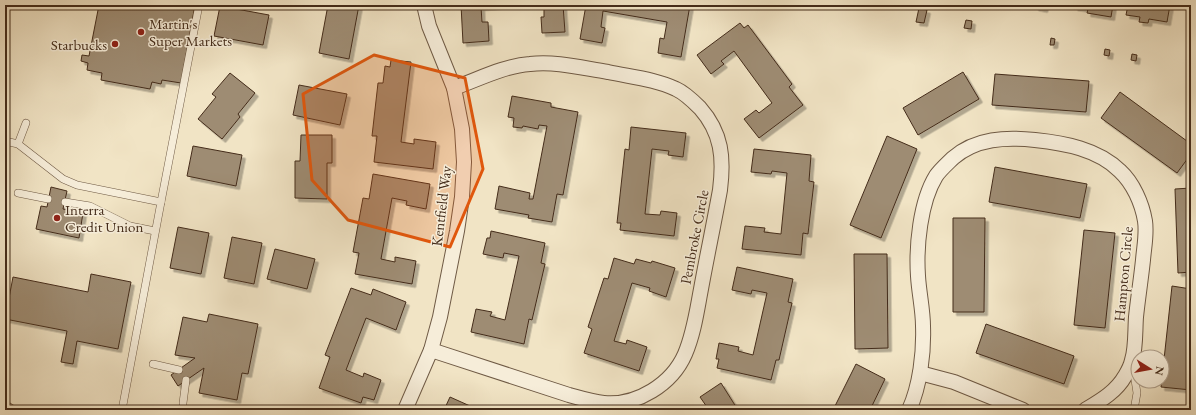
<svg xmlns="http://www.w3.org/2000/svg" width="1196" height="415" viewBox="0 0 1196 415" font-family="'EB Garamond',serif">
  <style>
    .building { fill: #9e8c73; stroke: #442c1a; filter: url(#shadow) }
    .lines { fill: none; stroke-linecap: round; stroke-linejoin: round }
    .lane-casing { stroke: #6f5a45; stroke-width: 8 }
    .street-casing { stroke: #6f5a45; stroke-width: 16 }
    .lane { stroke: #f6edd9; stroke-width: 7 }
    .street { stroke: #f6edd9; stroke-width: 14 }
    .marked { fill: #e0570d; fill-opacity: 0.2; stroke: #e0570d; stroke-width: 3; stroke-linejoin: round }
    .poi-dot { fill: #8f2418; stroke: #f6edd9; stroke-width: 1.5 }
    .labels { text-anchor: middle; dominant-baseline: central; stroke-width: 3; stroke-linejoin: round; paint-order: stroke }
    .poi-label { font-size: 15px; fill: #442c1a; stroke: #f6edd9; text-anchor: start }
    .street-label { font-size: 15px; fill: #442c1a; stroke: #f6edd9 }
  </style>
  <defs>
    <filter id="shadow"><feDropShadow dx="3.5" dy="3.5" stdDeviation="0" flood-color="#0004"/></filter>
  </defs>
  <rect width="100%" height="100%" fill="#f1e4c5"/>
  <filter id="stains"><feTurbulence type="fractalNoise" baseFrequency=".005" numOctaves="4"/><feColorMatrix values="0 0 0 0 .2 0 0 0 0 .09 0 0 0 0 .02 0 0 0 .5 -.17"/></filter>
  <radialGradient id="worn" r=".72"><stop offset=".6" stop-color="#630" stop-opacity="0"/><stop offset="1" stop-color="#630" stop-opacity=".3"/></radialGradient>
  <g class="building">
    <polygon points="99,5 195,5 181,83 162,80 161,84 152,82 150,89 101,80 102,73 87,70 88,63 81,61 82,55 89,56"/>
    <polygon points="328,5 359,5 349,59 319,53"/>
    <polygon points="461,5 505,5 481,7 482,22 488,22 489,41 463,43"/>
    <polygon points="544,5 563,5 565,32 542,33 541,17 544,17"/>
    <polygon points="586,5 690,5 681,57 658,53 660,38 664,39 667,22 603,11 601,27 605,28 602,43 580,39"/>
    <polygon points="1035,5 1045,5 1044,9 1035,7"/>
    <polygon points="1075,5 1113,5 1111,17 1087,13 1088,9 1074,7"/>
    <polygon points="1128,5 1170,5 1167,22 1149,19 1148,23 1139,22 1140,17 1126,15"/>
    <polygon points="220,6 269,15 263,45 214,36"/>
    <polygon points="919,8 927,10 924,23 916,22"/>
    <polygon points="966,20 972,21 971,29 964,28"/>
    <polygon points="740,23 744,28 748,25 792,84 789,87 803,105 759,138 744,119 756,110 759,113 772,103 734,51 721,61 724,64 711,74 697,55"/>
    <polygon points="1051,38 1055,39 1054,45 1050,45"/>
    <polygon points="1105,49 1110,50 1109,56 1104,55"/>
    <polygon points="1132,54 1137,55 1136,61 1131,60"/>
    <polygon points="391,60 411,62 401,142 414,144 414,139 436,142 433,169 374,162 377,136 372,136 378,83 383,83 385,66 390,67"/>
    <polygon points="963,72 979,99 918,135 903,108"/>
    <polygon points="230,73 255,93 238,114 240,117 222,139 198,119 216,97 212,94"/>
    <polygon points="995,74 1089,81 1086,112 992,105"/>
    <polygon points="299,85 347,94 340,125 293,115"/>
    <polygon points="1120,92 1191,144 1191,154 1177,173 1101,118"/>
    <polygon points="512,96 551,103 551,107 578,112 563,195 557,194 552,222 528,218 529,215 495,209 499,186 530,193 529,199 533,199 547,126 539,125 538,129 523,126 522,128 513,127 514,118 508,117"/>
    <polygon points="631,127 686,133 683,157 668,155 669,151 652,149 645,214 660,215 661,211 677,213 674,236 620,230 621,223 617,223 625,149 629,150"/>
    <polygon points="301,135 332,135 332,163 327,163 327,199 295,198 295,161 300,161"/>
    <polygon points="887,136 917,149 881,238 850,225"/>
    <polygon points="193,146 242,155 236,186 187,176"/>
    <polygon points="754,149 811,155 809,181 814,182 808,234 803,233 801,255 742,249 745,226 765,228 764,232 781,234 787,173 772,171 771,174 751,172"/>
    <polygon points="995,167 1087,184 1080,218 989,202"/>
    <polygon points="373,174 430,184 426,209 406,205 407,201 392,198 381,259 395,262 395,257 416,261 412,284 355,274 359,253 353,252 363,198 369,199"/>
    <polygon points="51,187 67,191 63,209 83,213 79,238 36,229 41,206 47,207"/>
    <polygon points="1191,188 1191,272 1178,273 1175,189"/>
    <polygon points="953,218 985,218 984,312 953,312"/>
    <polygon points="178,227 209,233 201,274 170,268"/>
    <polygon points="1084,230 1115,233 1105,328 1074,325"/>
    <polygon points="491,231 545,243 541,263 545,264 532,320 529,319 524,344 471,332 476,309 492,312 490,316 505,320 519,256 504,253 503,258 483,254 487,238 490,238"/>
    <polygon points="232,237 262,243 254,284 224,278"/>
    <polygon points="275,249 315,259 307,289 267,279"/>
    <polygon points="854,254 887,254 888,348 855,349"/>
    <polygon points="614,258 634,264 636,259 651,263 652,261 675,268 666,297 649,291 650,288 632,283 614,341 626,344 627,340 647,347 639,371 584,353 592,329 588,327 604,278 608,279"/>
    <polygon points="737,267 793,279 788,302 792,303 779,360 776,360 771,380 717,368 719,359 716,359 719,343 739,347 738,351 753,355 767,293 752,290 751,294 732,290"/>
    <polygon points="91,274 131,282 118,349 77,341 73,364 61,362 67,331 5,319 13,277 88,292"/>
    <polygon points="1172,286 1191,289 1191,390 1161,387"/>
    <polygon points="351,288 371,295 373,289 406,302 396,330 366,318 346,370 363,377 364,373 381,380 374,400 363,397 361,403 319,388 330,357 325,355"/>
    <polygon points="209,314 258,324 248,374 242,373 237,400 199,393 204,368 178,386 171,375 195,358 175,355 183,317 207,322"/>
    <polygon points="986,324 1074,356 1064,384 976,353"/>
    <polygon points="856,364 885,379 870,410 833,410"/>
    <polygon points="721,383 738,410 709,410 700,397"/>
    <polygon points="450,397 479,410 444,410"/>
    <polygon points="1176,406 1181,410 1172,410"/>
  </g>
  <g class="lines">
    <g class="lane-casing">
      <g id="lane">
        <polyline points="5,141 18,144 63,179 77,185 161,202 122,410"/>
        <polyline points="18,144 26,123"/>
        <polyline points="18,193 48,199"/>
        <polyline points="65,202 90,206 130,226 155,231"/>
        <polyline points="161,202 199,5"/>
        <polyline points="153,364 179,370"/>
        <polyline points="1133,367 1137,393 1134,410"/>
        <polyline points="183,403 186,380"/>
      </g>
    </g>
    <g class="street-casing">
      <g id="street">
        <path d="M 431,350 L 569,395 C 580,398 592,402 604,403 C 637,406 672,384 685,354 C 694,333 697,310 701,289 C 707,256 714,223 720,190 C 724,158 722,133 700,108 C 693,101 685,93 676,89 C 655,79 631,77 608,72 C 582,68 556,61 530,64 C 504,66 479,79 454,88"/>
        <polyline points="920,373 954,382 1023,410"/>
        <polyline points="5,410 7,410"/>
        <polyline points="405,410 431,350 440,317 457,231 462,197 464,162 462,129 454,88 429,26 424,5"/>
        <path d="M 909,410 C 920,386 924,353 923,326 C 923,310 919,293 918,276 C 916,247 920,202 936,176 C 940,170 948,163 953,158 C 976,138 1006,137 1035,140 C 1064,143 1098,149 1120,171 C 1133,183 1142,203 1145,221 C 1147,234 1144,247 1143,260 C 1141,279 1138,298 1136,317 C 1135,330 1136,348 1132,360 C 1131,365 1128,371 1125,376 C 1116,392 1100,401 1085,410"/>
      </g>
    </g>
    <use href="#lane" class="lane"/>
    <use href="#street" class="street"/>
  </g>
  <path class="marked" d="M 374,55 L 465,78 L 483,169 L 450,247 L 348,220 L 312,180 L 303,94 Z"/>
  <g class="poi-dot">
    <circle cx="141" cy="32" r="4"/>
    <circle cx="115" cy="44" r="4"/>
    <circle cx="57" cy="218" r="4"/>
  </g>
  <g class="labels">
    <g class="poi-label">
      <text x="149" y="23">Martin's<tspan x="149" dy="17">Super Markets</tspan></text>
      <text x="107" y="44" text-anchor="end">Starbucks</text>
      <text x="65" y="209">Interra<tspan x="65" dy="17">Credit Union</tspan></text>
    </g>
    <g class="street-label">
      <text transform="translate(441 206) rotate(-83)">Kentfield Way</text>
      <text transform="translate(694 237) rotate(-79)">Pembroke Circle</text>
      <text transform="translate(1123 274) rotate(-85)">Hampton Circle</text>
    </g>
  </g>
  <rect width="1196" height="415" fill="none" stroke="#f1e4c5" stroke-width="20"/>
  <rect x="6" y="6" width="1184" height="403" fill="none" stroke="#442c1a" stroke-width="2"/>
  <rect x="10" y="10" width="1176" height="395" fill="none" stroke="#442c1a"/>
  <g transform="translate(1150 369) rotate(101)"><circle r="19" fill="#f6edd9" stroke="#afa08d"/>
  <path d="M0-3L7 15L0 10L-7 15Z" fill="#8f2418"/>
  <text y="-6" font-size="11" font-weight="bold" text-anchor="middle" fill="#442c1a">N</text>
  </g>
  <rect width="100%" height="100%" filter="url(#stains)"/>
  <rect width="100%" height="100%" fill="url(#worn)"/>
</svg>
